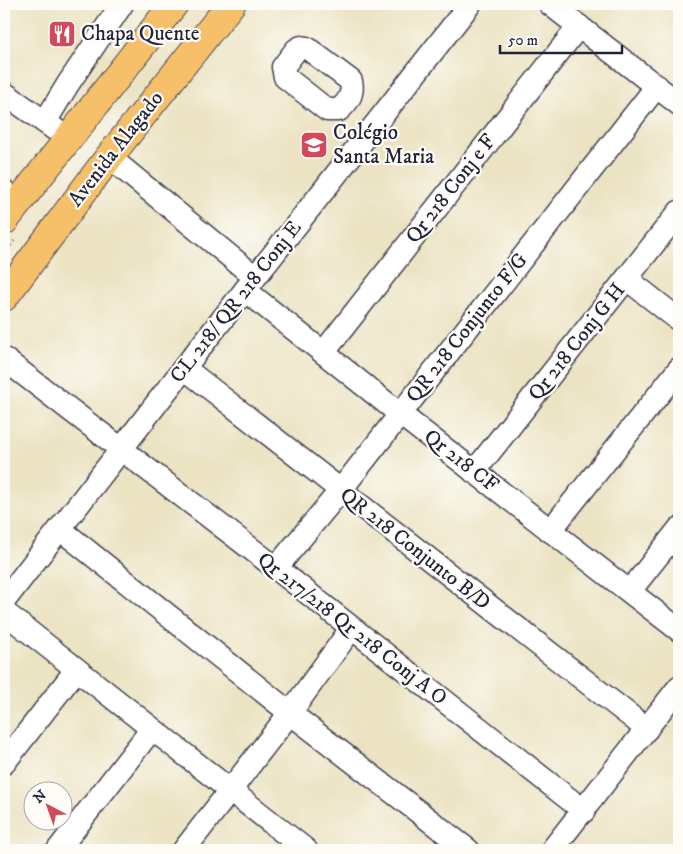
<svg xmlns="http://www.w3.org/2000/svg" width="683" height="854" viewBox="0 0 683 854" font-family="'IM FELL DW Pica',serif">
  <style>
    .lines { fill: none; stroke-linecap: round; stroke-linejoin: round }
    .minor-casing { stroke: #403f4f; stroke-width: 25 }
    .major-casing { stroke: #403f4f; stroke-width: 30 }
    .path { stroke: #403f4f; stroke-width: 3; stroke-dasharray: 1 4; stroke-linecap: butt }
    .minor { stroke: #fff; stroke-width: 22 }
    .major { stroke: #f6c06b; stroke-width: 28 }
    .labels { text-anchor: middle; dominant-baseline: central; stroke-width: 4.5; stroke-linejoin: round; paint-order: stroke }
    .poi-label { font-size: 21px; fill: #22223b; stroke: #fdfcf7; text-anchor: start }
    .street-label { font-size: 21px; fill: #22223b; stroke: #fdfcf7 }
  </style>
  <rect width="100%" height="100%" fill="#fdfcf7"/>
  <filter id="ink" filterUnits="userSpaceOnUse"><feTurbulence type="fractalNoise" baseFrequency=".02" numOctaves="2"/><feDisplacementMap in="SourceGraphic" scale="10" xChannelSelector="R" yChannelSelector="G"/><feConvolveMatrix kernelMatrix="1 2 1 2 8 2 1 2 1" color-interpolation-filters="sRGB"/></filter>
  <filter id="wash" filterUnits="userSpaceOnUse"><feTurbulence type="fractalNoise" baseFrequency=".0096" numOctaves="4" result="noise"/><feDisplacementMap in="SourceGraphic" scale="20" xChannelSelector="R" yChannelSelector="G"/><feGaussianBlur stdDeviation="1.12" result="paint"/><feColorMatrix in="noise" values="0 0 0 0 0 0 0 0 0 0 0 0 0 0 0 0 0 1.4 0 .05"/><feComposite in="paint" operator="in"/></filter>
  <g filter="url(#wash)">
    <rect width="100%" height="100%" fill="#ece3c3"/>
  </g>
  <g filter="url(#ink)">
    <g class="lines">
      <g class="minor-casing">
        <g id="minor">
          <polyline points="550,4 679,104"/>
          <path d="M 301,47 L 307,48 L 351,81 C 354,94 348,102 339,110 L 327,110 L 285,77 L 283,67 L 296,50 Z"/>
          <polyline points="4,93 56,130"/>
          <polyline points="45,122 68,84 122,4"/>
          <polyline points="109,157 255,277"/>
          <polyline points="4,191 16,206"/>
          <polyline points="627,279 679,320"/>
          <polyline points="245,290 400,414 679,630"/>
          <polyline points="324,352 579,26"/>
          <polyline points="4,359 276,568 584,811"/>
          <polyline points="184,368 647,729"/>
          <polyline points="474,472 679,212"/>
          <polyline points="60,529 290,713 468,850"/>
          <polyline points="550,531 679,369"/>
          <polyline points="276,568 340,491 657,86"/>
          <polyline points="630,591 679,529"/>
          <polyline points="4,601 184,368 470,4"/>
          <polyline points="4,612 306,850"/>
          <polyline points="4,763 76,670"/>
          <polyline points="58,850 151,730"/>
          <polyline points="184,850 290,713 351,629"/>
          <polyline points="552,850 679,687"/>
        </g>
      </g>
      <g class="major-casing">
        <g id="major">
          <polyline points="4,221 174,4"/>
          <polyline points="4,297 109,157 231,4"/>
        </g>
      </g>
      <polyline class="path" points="4,253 14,241"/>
      <use href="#minor" class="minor"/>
      <use href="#major" class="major"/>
    </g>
  </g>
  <defs>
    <g id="restaurant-square" transform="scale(1.4375)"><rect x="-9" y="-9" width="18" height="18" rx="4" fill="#d1495b" stroke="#fdfcf7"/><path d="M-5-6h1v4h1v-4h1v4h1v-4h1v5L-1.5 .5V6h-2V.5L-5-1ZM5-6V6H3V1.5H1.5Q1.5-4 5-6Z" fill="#fff"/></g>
    <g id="university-square" transform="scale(1.4375)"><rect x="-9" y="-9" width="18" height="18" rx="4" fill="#d1495b" stroke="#fdfcf7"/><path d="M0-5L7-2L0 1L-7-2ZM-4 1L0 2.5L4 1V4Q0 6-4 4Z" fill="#fff"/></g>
  </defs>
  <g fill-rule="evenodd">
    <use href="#restaurant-square" x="62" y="34"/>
    <use href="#university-square" x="314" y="145"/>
  </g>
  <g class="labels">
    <g class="poi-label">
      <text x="81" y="34">Chapa Quente</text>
      <text x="333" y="133">Colégio<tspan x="333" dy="24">Santa Maria</tspan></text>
    </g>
    <g class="street-label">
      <text transform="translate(116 149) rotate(-52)">Avenida Alagado</text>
      <text transform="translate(451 189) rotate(-52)">Qr 218 Conj e F</text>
      <text transform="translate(236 302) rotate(-52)">CL 218/ QR 218 Conj E</text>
      <text transform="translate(467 328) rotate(-52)">QR 218 Conjunto F/G</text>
      <text transform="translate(577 342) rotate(-52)">Qr 218 Conj G H</text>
      <text transform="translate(461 461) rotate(38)">Qr 218 CF</text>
      <text transform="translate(415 549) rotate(38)">QR 218 Conjunto B/D</text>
      <text transform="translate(352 629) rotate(38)">Qr 217/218 Qr 218 Conj A O</text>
    </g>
  </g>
  <rect width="683" height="854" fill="none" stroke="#fdfcf7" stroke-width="20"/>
  <g transform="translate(48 806) rotate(319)"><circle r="24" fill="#fdfcf7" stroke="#a5a5ac"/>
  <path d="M0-4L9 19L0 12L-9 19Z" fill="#d1495b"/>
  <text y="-8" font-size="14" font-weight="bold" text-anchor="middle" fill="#22223b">N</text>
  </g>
  <path d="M500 45v8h122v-8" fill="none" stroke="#22223b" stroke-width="2.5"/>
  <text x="508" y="45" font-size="15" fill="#22223b" stroke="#fdfcf7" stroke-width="4" paint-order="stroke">50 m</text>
</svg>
